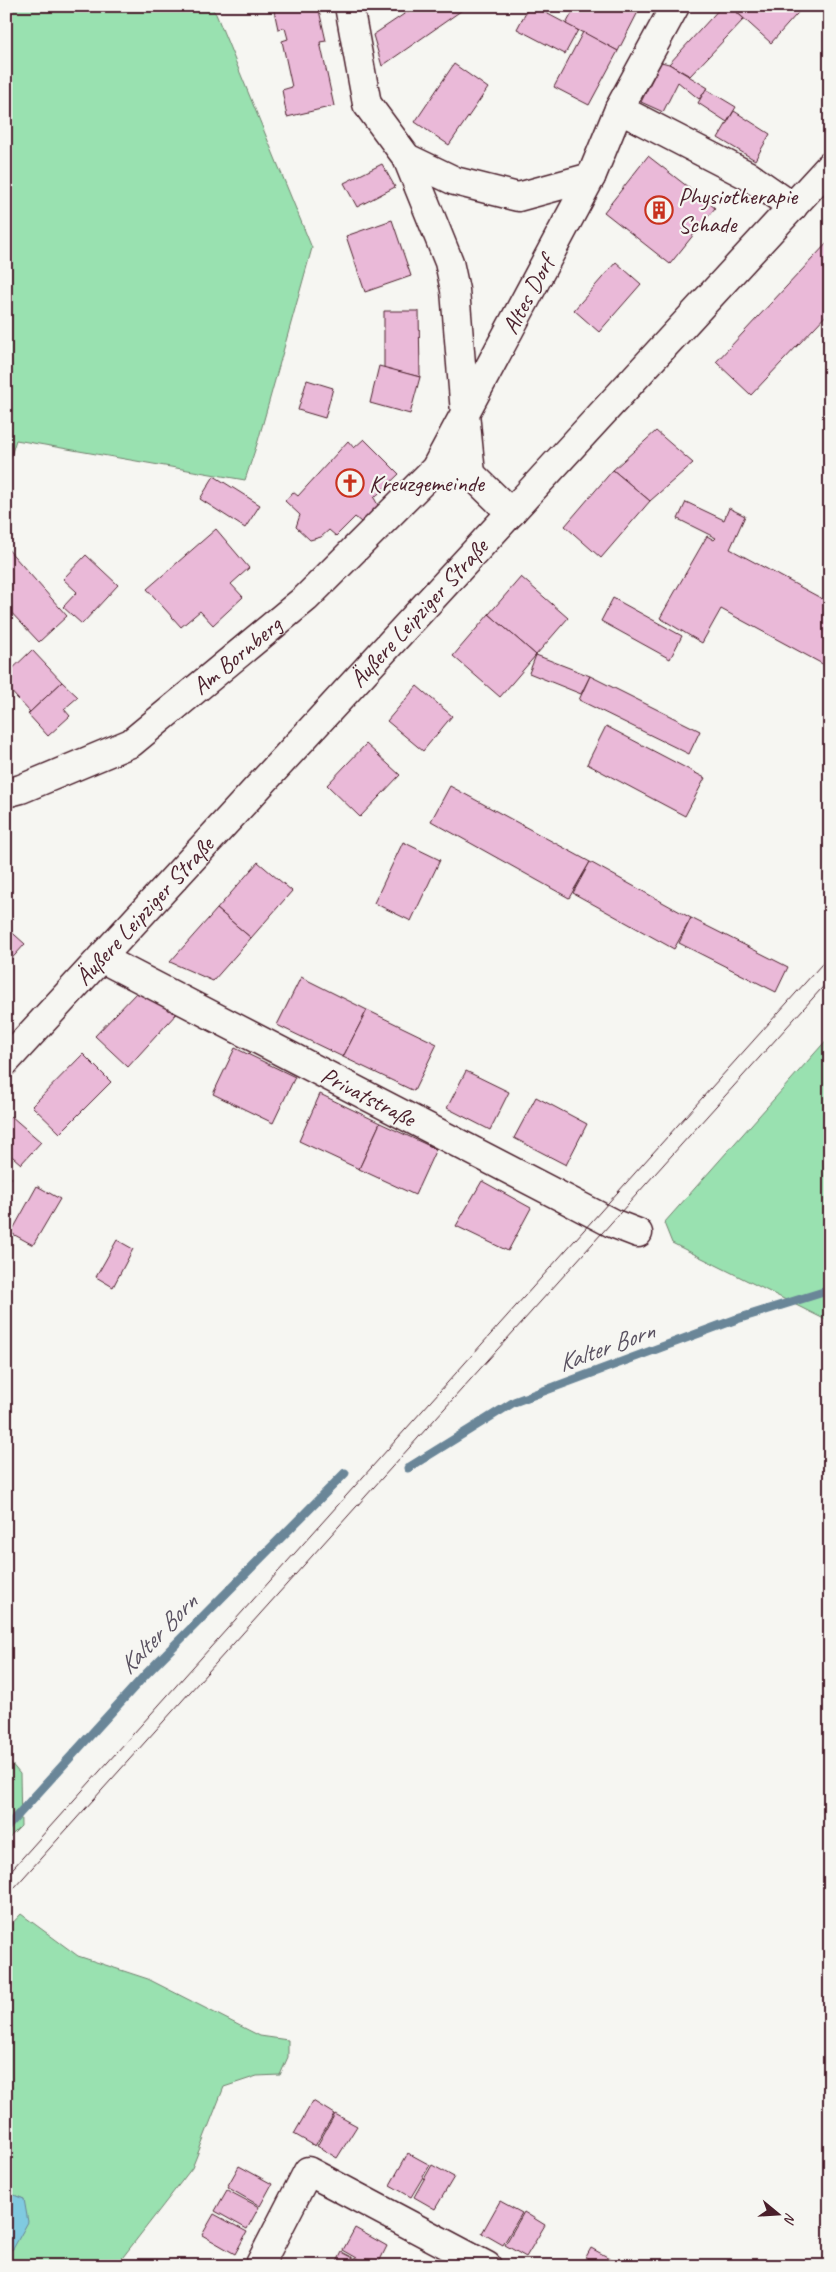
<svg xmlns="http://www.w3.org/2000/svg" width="836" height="2272" viewBox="0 0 836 2272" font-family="Caveat,sans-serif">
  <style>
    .green { fill: #99e1b0; stroke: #72806e }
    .water { fill: #80cae0; stroke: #6a8698 }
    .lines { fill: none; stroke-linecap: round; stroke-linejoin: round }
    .stream { stroke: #6a8698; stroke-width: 9 }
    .building { fill: #eab9d8; stroke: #4a1f2b }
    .minor-casing { stroke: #4a1f2b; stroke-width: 31 }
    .minor { stroke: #f6f6f2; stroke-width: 28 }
    .tram { stroke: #4a1f2b; stroke-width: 1 }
    .labels { text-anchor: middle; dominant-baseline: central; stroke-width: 4.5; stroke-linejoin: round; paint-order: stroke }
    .poi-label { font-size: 24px; fill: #4a1f2b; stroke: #f6f6f2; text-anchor: start }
    .street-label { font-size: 24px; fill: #4a1f2b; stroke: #f6f6f2 }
    .water-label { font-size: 25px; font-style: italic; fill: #5a5261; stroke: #f6f6f2 }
  </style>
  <rect width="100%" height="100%" fill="#f6f6f2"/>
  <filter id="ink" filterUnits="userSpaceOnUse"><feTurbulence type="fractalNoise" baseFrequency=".02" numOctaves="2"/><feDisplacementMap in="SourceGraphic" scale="10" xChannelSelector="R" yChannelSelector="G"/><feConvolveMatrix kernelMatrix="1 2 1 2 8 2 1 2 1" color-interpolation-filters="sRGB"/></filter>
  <g filter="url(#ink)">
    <g class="green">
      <polygon points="6,6 210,6 216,14 312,248 258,441 245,480 16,440 6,471"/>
      <polygon points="830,1036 830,1320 828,1321 672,1243 664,1223"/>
      <polygon points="6,1757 20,1774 21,1826 6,1841"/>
      <polygon points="21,1914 78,1956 148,1979 260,2036 288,2040 288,2057 280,2075 257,2076 224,2087 192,2168 116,2266 6,2266 6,2250 13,2248 24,2199 6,2192 6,1930"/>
    </g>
    <polygon class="water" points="6,2192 24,2199 28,2222 13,2249 6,2250"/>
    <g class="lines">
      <g class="stream">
        <polyline points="408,1468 514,1402 737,1319 830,1290"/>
        <polyline points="6,1828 146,1674 345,1473"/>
      </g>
    </g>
    <g class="building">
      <polygon points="273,6 318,6 326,41 320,42 334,106 287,117 282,90 292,87 282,41 288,39 285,28 278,29"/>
      <polygon points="416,6 468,6 382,66 373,35"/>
      <polygon points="529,6 533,6 578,30 565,54 517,29"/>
      <polygon points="576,6 641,6 618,51 566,24"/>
      <polygon points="722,6 730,6 744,19 690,76 669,64"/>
      <polygon points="730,6 804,6 771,43"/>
      <polygon points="583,32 618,51 589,105 554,87"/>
      <polygon points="661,62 669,64 708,88 699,99 678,82 663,112 641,102"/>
      <polygon points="454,64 488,88 449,145 415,122"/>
      <polygon points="706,89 736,107 727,122 698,103"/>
      <polygon points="734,111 770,134 755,160 718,138"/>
      <polygon points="648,156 715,208 670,264 604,212"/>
      <polygon points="382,164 395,187 357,207 344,183"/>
      <polygon points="392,220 411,276 365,292 346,236"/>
      <polygon points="828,242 830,311 751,395 716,362"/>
      <polygon points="616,262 641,284 599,332 574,310"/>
      <polygon points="384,311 419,311 420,377 384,368"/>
      <polygon points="379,366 420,377 410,414 370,403"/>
      <polygon points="307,380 333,388 325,418 298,410"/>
      <polygon points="656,431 693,463 650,501 613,470"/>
      <polygon points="364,439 399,474 374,498 378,505 361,522 355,517 336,536 329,530 321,537 310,540 296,527 300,515 285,501 293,492 298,496 348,441 354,448"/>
      <polygon points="613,470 650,501 601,558 565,526"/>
      <polygon points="214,476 260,505 245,528 200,499"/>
      <polygon points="686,502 724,520 729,508 745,516 730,549 830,603 830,668 721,609 702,643 660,618 707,536 714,540 716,538 678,519"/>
      <polygon points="216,529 249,568 231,584 243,597 213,625 200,611 181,627 147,589"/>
      <polygon points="6,547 67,616 39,642 6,607"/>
      <polygon points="86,555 118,585 82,624 63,607 77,592 63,579"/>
      <polygon points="521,577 568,618 536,655 489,614"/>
      <polygon points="613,598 682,636 670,659 601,621"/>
      <polygon points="489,614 536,655 500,697 453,656"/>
      <polygon points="32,650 62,682 30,712 6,686 6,675"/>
      <polygon points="536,655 590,676 581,694 529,673"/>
      <polygon points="590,676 700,731 689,754 579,700"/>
      <polygon points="62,682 78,697 64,709 70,716 48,736 28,714"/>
      <polygon points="417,686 452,716 423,751 387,721"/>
      <polygon points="606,726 705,778 685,816 587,764"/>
      <polygon points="366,744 400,775 360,817 327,785"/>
      <polygon points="450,786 590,862 569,898 431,821"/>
      <polygon points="403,842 440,860 411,921 374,903"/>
      <polygon points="258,862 292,891 251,938 217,909"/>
      <polygon points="590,862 691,918 674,949 573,893"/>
      <polygon points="217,909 251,938 213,981 170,962"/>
      <polygon points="691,918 788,967 776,992 679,943"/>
      <polygon points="6,927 25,944 6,965"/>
      <polygon points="301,977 367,1010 343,1057 277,1025"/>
      <polygon points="137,992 159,998 177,1013 128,1067 95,1036"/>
      <polygon points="367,1010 437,1044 414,1091 343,1057"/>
      <polygon points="235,1048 295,1077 273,1123 213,1094"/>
      <polygon points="83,1054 111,1082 60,1133 32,1106"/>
      <polygon points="466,1071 509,1092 490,1130 447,1108"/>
      <polygon points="320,1094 380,1123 359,1169 299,1141"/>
      <polygon points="536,1097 587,1124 566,1165 514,1138"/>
      <polygon points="11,1116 41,1142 21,1164 6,1151 6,1121"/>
      <polygon points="380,1123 436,1149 415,1195 359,1169"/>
      <polygon points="6,1173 12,1178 6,1184"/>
      <polygon points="482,1181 531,1208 508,1251 456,1226"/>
      <polygon points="37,1186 60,1199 33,1245 11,1233"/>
      <polygon points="117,1240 133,1249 113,1287 96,1277"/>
      <polygon points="313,2101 334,2114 315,2146 294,2134"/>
      <polygon points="335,2114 357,2126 337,2158 317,2146"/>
      <polygon points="408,2153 430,2165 411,2197 390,2185"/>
      <polygon points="432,2165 454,2177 435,2209 414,2197"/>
      <polygon points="239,2166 272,2184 260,2206 227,2187"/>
      <polygon points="227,2190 259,2207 247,2229 215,2211"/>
      <polygon points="500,2201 522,2213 503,2245 482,2233"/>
      <polygon points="524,2212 545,2225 526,2257 505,2245"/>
      <polygon points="214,2214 247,2232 235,2254 202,2235"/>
      <polygon points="355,2228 387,2246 377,2266 371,2266 343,2250"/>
      <polygon points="591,2248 613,2260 610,2266 581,2266"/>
      <polygon points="342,2252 369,2266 335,2266"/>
    </g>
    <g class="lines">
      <g class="minor-casing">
        <g id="minor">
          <polyline points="349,6 367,104 407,158 455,181 518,197 591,177"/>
          <polyline points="619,109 747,175 793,207"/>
          <polyline points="453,472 471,474 511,513"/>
          <path id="s1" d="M 471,474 L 465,413 L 591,177 L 619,109 L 675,6"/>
          <path id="s2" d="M 6,793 L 21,789 L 131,743 L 306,598 L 435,469 L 465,413 L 455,290 L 449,262 L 407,158"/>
          <path id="s3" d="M 101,958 L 612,1223 L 638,1233"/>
          <path id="s4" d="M 6,1061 L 830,166"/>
          <polyline points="259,2266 308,2171 487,2266"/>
        </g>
      </g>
      <use href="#minor" class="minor"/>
      <g class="tram">
        <polyline points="6,1876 830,955"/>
        <polyline points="6,1897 830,979"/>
      </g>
    </g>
  </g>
  <defs>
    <g id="building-ring" transform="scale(1.4375)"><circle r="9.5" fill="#f6f6f2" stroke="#c8321e" stroke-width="1.5"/><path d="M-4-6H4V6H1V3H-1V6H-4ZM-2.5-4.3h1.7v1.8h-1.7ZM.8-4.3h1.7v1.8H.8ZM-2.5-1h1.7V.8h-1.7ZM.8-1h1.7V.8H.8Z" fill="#c8321e"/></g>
    <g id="church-ring" transform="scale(1.4375)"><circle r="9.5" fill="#f6f6f2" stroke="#c8321e" stroke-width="1.5"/><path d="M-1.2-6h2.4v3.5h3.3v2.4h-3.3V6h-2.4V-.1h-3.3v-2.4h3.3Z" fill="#c8321e"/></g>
  </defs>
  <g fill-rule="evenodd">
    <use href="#building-ring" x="659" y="210"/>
    <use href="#church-ring" x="350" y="483"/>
  </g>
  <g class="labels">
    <g class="poi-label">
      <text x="678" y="196">Physiotherapie<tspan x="678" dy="28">Schade</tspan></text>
      <text x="369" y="483">Kreuzgemeinde</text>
    </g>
    <g class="street-label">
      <text stroke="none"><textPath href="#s1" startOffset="195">Altes Dorf</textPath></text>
      <text stroke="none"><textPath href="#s4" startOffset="609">Äußere Leipziger Straße</textPath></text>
      <text stroke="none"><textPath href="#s2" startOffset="272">Am Bornberg</textPath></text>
      <text stroke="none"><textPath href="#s4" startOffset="204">Äußere Leipziger Straße</textPath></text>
      <text stroke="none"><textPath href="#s3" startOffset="301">Privatstraße</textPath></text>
    </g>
    <g class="water-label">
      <text transform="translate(606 1347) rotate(-20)">Kalter Born</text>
      <text transform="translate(158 1634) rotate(-46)">Kalter Born</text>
    </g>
  </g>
  <rect width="836" height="2272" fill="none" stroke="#f6f6f2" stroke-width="25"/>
  <rect x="12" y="12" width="811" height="2247" fill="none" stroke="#4a1f2b" stroke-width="2" filter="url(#ink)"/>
  <g transform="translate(778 2214) rotate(108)" stroke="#f6f6f2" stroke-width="4" paint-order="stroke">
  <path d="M0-4L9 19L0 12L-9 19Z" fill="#4a1f2b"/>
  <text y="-8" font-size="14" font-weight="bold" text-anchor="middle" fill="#4a1f2b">N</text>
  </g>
</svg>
